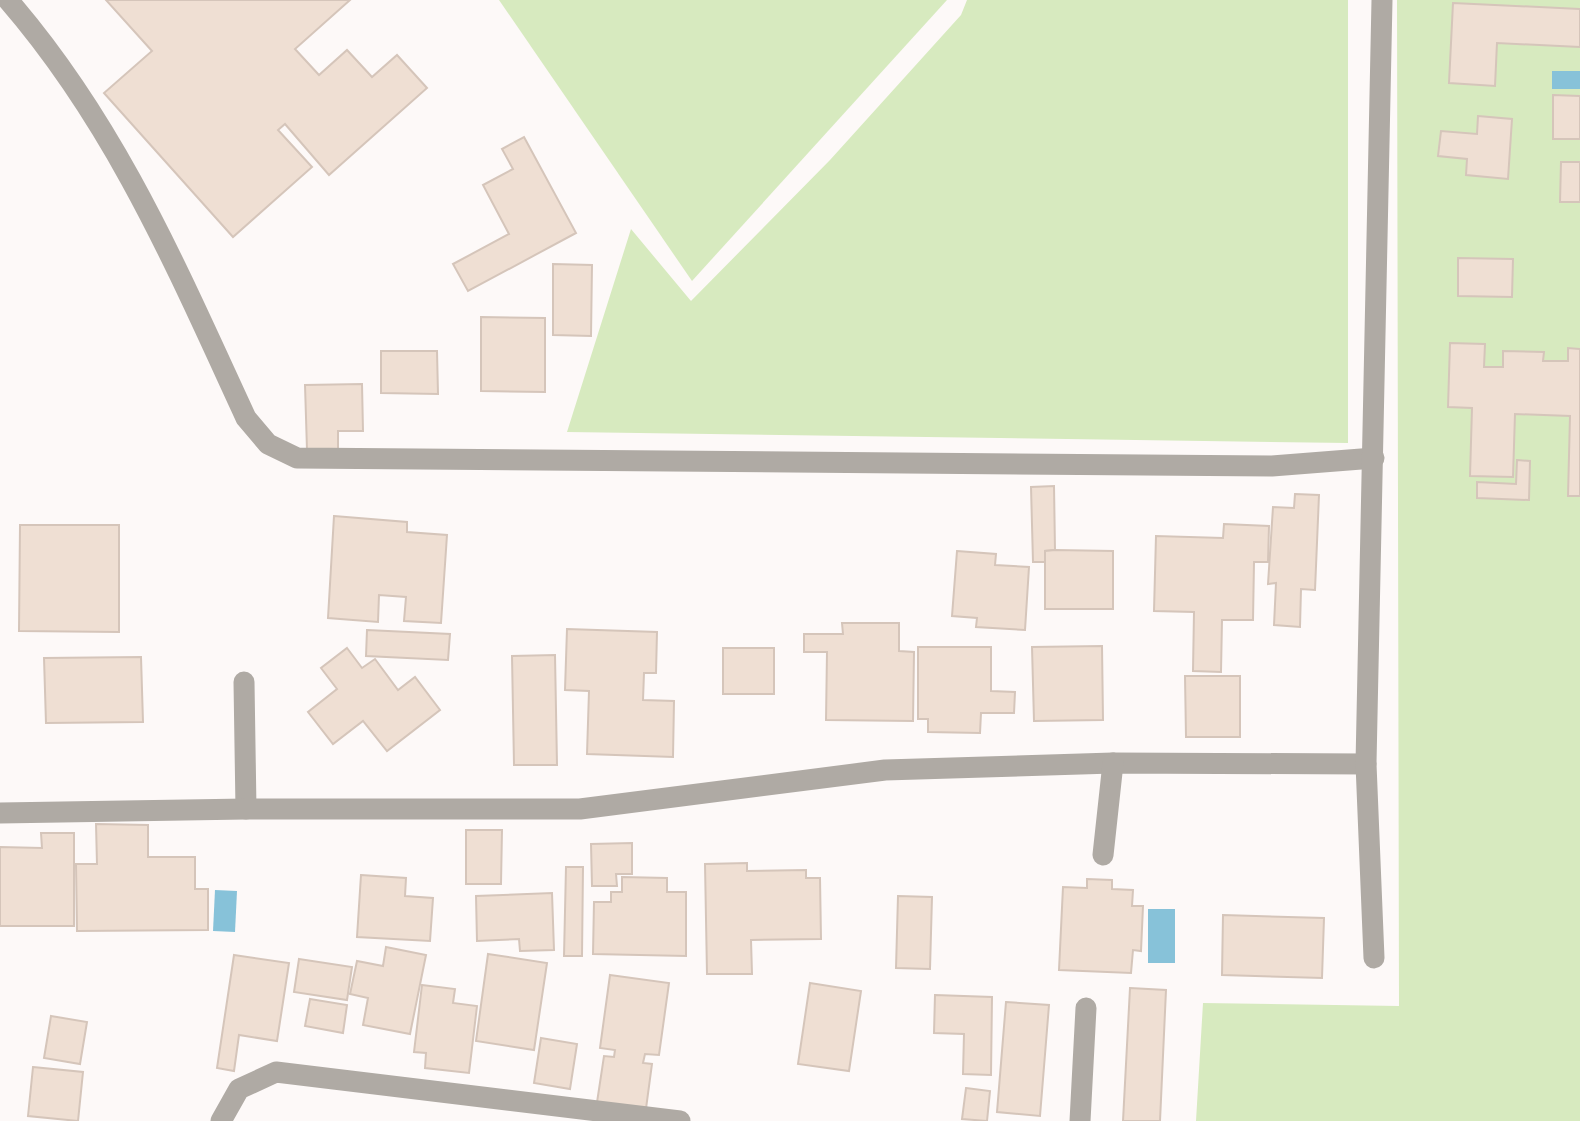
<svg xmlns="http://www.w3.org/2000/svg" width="1580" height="1121" viewBox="0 0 1580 1121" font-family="Poppins,sans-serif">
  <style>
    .green { fill: #d7eabf }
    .water { fill: #87c2d9 }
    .building { fill: #efdfd3; stroke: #d5c5ba; stroke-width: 2 }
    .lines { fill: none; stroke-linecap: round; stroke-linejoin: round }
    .minor { stroke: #afaaa4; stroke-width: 21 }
  </style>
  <rect width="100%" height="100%" fill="#fdf9f8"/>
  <g class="green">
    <polygon points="499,0 947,0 692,281"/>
    <polygon points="967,0 1348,0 1348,443 567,432 631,229 691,301 830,160 961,15"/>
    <polygon points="1397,0 1580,0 1580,1121 1196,1121 1203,1003 1399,1006"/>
  </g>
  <g class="water">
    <rect x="1552" y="71" width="28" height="18"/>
    <polygon points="215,890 237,891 235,932 213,931"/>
    <rect x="1148" y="909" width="27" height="54"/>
  </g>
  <g class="building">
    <polygon points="106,0 350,0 295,49 319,75 347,50 372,77 397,55 427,88 329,175 285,124 278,130 312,167 233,237 104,93 152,51"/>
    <polygon points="1453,3 1580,9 1580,47 1497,43 1495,86 1449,83"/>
    <polygon points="1553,95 1580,96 1580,139 1553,139"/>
    <polygon points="1478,116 1512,119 1508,179 1466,175 1467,159 1438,156 1441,131 1477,134"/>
    <polygon points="524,137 576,233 468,291 453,264 509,234 483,185 513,169 502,149"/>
    <polygon points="1561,162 1580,162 1580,202 1560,202"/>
    <polygon points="1458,258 1513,259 1512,297 1458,296"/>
    <polygon points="553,264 592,265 591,336 553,335"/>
    <polygon points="481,317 545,318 545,392 481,391"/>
    <polygon points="1450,343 1485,344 1484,367 1503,367 1503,351 1544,352 1543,361 1568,361 1568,348 1580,349 1580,496 1568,496 1570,416 1515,414 1513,477 1470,476 1472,408 1448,407"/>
    <polygon points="381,351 437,351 438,394 381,393"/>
    <polygon points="362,384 363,431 338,431 338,449 307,450 305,385"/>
    <polygon points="1517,460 1530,461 1529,500 1477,498 1477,482 1516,484"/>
    <polygon points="1054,486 1055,550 1045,551 1045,562 1033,562 1031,487"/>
    <polygon points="1295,494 1319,495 1315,590 1301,589 1300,627 1274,625 1276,583 1268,584 1273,507 1294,508"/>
    <polygon points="334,516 407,522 407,532 447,535 441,623 404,621 406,597 379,595 378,622 328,618"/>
    <polygon points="1224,524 1269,526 1268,562 1254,562 1253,620 1222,620 1221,672 1193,671 1194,612 1154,611 1156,536 1223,538"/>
    <polygon points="20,525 119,525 119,632 19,631"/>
    <polygon points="1055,550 1113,551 1113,609 1045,609 1045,551"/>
    <polygon points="957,551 996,554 995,565 1029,567 1025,630 976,627 977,618 952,616"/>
    <polygon points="842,623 899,623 899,651 914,652 913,721 826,720 827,652 804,652 804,634 843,634"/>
    <polygon points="567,629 657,632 656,673 644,673 643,700 674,701 673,757 587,754 589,691 565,690"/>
    <polygon points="367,630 450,634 448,660 366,656"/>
    <polygon points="1102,646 1103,720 1034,721 1032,647"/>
    <polygon points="918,647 991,647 991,691 1015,692 1014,713 981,713 980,733 928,732 928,719 918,719"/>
    <polygon points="347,648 362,668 375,659 398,690 415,677 440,710 387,751 363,721 333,744 308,712 337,689 321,668"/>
    <rect x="723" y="648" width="51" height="46"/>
    <polygon points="555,655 557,765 514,765 512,656"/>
    <polygon points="141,657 143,722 46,723 44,658"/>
    <polygon points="1185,676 1240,676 1240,737 1186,737"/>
    <polygon points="96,824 148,825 148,857 195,857 195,889 208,889 208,930 77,931 76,864 97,864"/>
    <polygon points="466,830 502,830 501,884 466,884"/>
    <polygon points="41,833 74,833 74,926 0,926 0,847 42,848"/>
    <polygon points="632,843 632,874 616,874 617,886 592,886 591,844"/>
    <polygon points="747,863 747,871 806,870 806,878 820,878 821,939 751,940 752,974 707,974 705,864"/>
    <polygon points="566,867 583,867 582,956 564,956"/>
    <polygon points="361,875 406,878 405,896 433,898 430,941 357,937"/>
    <polygon points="622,877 667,878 667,892 686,892 686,956 593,954 594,902 611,902 611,892 622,892"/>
    <polygon points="1087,879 1112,880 1112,889 1133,890 1132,906 1143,906 1141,951 1133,950 1131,973 1059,970 1063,887 1087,888"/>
    <polygon points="552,893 554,950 520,951 519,939 477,941 476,896"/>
    <polygon points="898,896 932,897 930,969 896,968"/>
    <polygon points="1223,915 1324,918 1322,978 1222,975"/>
    <polygon points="386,947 426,955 410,1034 363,1025 368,998 350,994 357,961 383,966"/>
    <polygon points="488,954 547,963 534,1050 476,1041"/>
    <polygon points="234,955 289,963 277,1041 239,1035 234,1071 217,1068"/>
    <polygon points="299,959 352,967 347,1000 294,992"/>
    <polygon points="610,975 669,983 659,1055 645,1054 643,1063 652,1064 645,1116 596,1109 604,1056 614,1057 615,1050 600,1048"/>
    <polygon points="810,983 861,991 849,1071 798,1064"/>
    <polygon points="422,985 455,989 453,1003 477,1006 469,1073 425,1068 426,1053 414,1052"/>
    <polygon points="1130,988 1166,990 1160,1121 1123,1121"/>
    <polygon points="935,995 992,997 991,1075 963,1074 964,1034 934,1033"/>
    <polygon points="310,999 347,1005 343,1033 305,1026"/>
    <polygon points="1006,1002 1049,1005 1040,1116 997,1112"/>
    <polygon points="51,1016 87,1022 80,1064 44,1058"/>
    <polygon points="541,1038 577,1044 570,1089 534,1083"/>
    <polygon points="33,1067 83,1072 78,1121 28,1116"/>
    <polygon points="966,1088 990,1091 987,1121 962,1119"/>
  </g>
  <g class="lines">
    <g class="minor">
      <path d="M 8,0 C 117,126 177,269 246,418 L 268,444 L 297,458 L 1272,466 L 1374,458"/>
      <polyline points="244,682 246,809"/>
      <polyline points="0,813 246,809 580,809 885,770 1113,763 1366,764"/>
      <polyline points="1103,855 1113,763"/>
      <polyline points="1374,958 1366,764 1382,0"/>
      <polyline points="221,1121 239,1089 276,1072 680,1121"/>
      <polyline points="1080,1121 1086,1008"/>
    </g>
  </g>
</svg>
